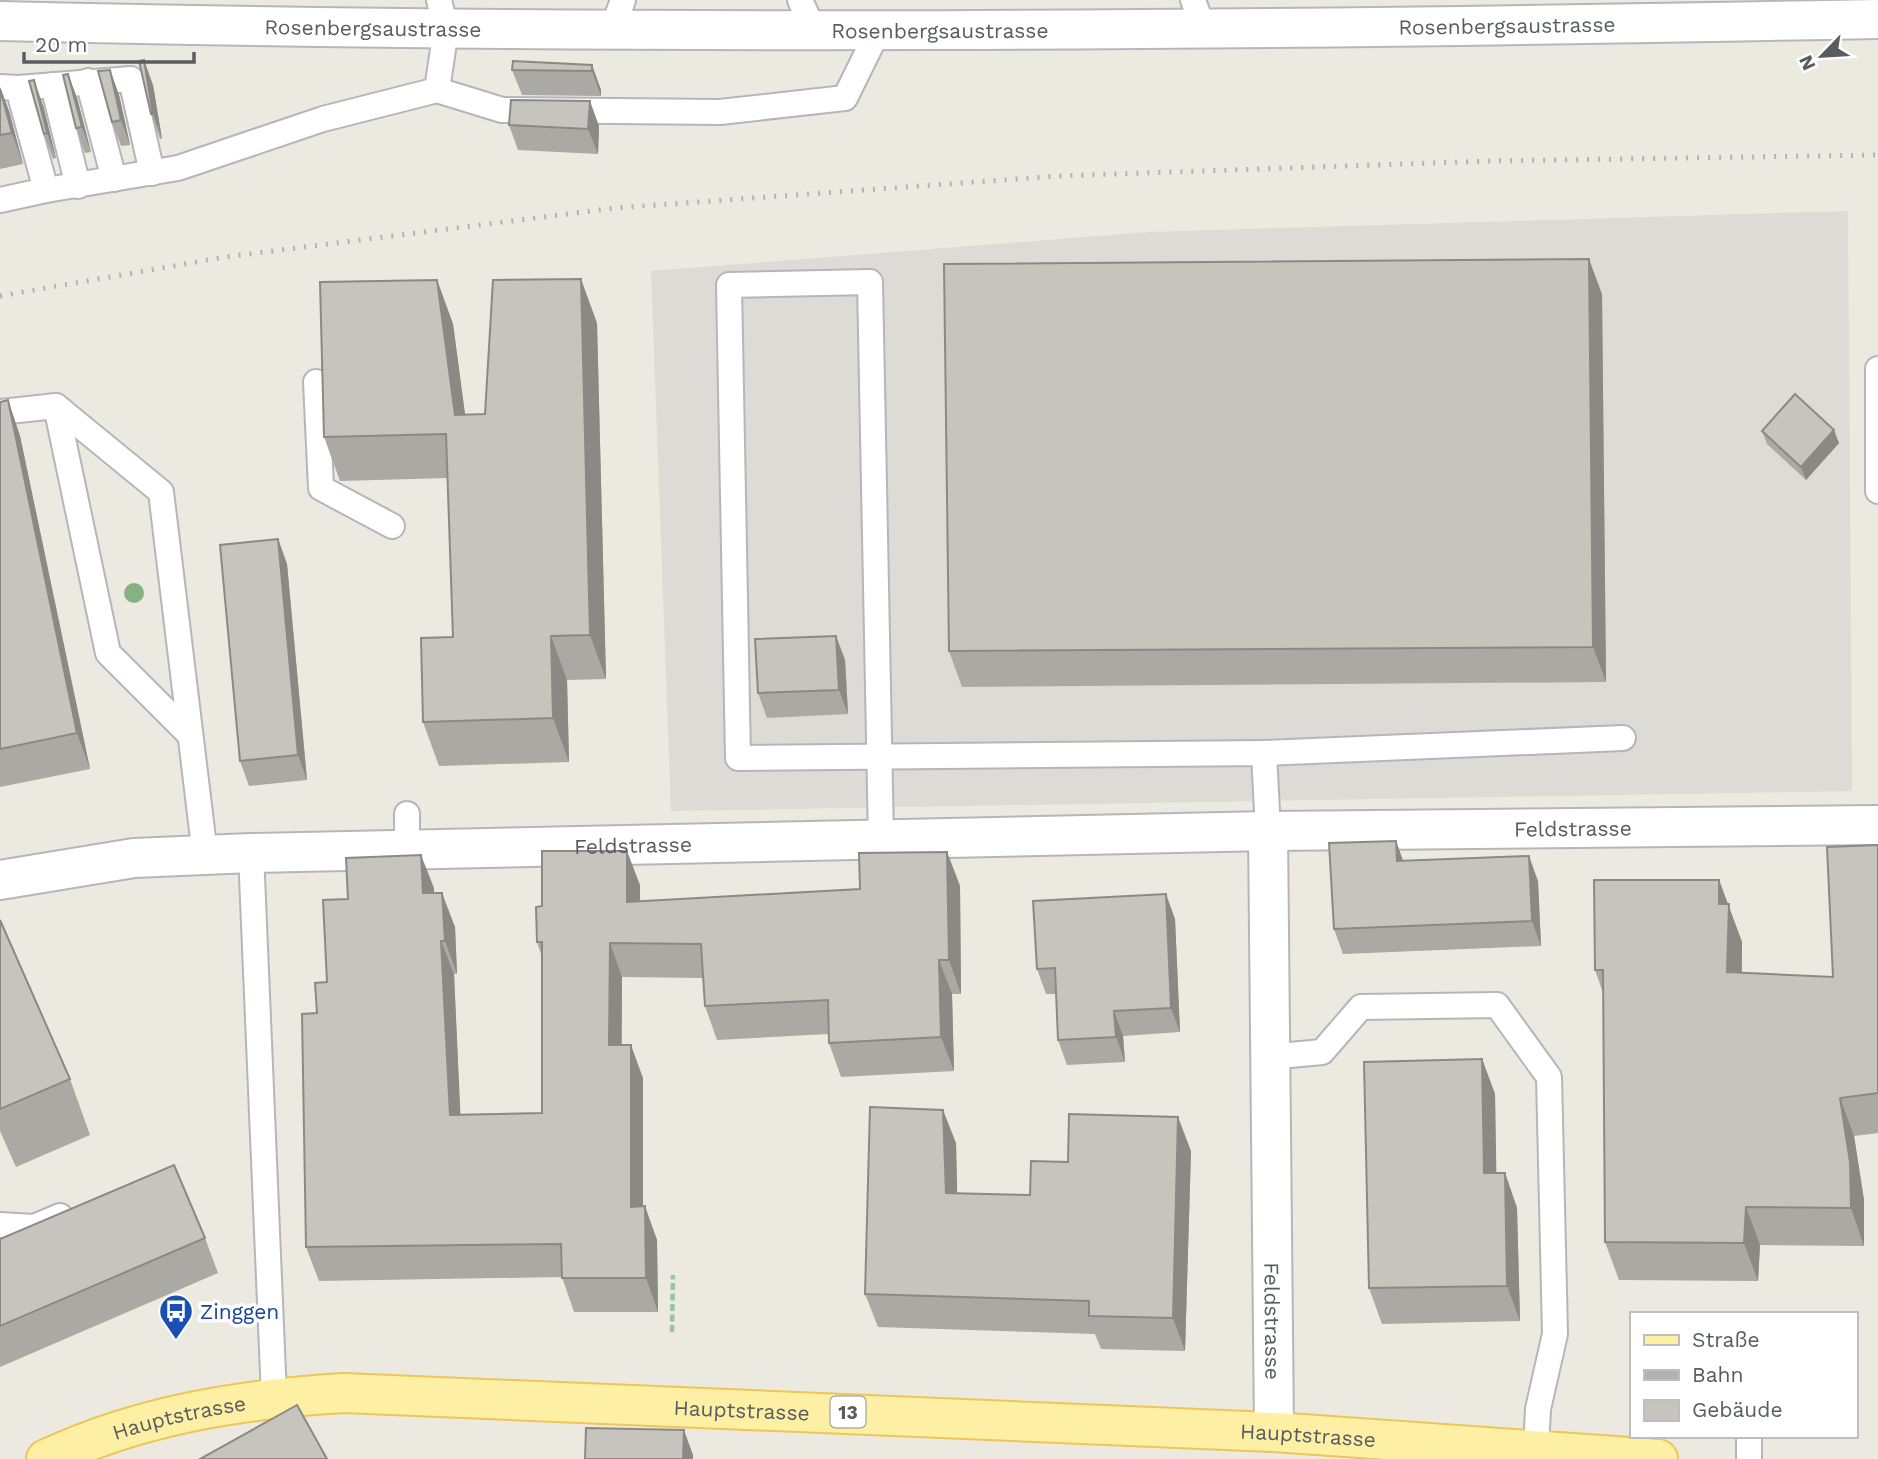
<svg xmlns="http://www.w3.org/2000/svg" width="1878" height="1459" viewBox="0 0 1878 1459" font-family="'Work Sans',sans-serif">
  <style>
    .industrial { fill: #dddbd5 }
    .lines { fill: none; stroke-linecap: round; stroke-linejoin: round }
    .lane-casing { stroke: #b3b6bb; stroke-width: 28 }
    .street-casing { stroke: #b3b6bb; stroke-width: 42 }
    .secondary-casing { stroke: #b4b7bd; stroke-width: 42 }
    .primary-casing { stroke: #edc658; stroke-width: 42 }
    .path { stroke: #96c4a4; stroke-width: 4.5; stroke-dasharray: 7 3.5; stroke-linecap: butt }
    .lane { stroke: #fff; stroke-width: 24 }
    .street { stroke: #fff; stroke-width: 38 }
    .secondary { stroke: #fff; stroke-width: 38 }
    .primary { stroke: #fdf0a4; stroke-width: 38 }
    .rail { stroke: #b1b2b2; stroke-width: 5; stroke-dasharray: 2 9; stroke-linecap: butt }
    .tree { fill: #88b085 }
    .wall { fill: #aaa9a3 }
    .shaded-wall { fill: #8b8984 }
    .building { fill: #c6c4bd; stroke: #8b8984; stroke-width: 2 }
    .labels { text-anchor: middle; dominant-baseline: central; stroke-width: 7; stroke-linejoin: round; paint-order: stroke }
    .shield { fill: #fff; stroke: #8b8d90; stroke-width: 2 }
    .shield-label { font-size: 19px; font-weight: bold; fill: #595c61 }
    .street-label { font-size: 21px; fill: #595c61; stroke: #fff }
    .transit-label { font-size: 21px; fill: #164399; stroke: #fff; text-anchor: start }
  </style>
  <rect width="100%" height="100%" fill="#ece9e0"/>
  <polygon class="industrial" points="1848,211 1852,791 671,811 651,271 1149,232"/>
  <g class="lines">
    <g class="lane-casing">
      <g id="lane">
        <polyline points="800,0 814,31"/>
        <polyline points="1193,0 1203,28"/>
        <polyline points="612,30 623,0"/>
        <polyline points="88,81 114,179"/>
        <polyline points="53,85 78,186"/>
        <polyline points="0,87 18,88 46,190 178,168 323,119 437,90 446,29 439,0"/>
        <polyline points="18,88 131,79 152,173"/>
        <polyline points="437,90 502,110 720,112 845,98 878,31"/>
        <polyline points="0,200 46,190"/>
        <polyline points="1878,369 1878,491"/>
        <polyline points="316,382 321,488 392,526"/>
        <polyline points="56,406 108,653 190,735"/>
        <polyline points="0,412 56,406 161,492 205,855"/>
        <polyline points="1264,753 1623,738"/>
        <polyline points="407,814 407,850"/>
        <polyline points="881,840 870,282 729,285 738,758 1264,753 1268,831"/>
        <polyline points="251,853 274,1397"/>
        <polyline points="1269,1057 1322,1052 1361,1007 1497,1005 1549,1077 1555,1334 1538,1409 1536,1449"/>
        <polyline points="0,1225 34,1227 60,1216"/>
        <polyline points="1749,1459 1749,1436"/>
      </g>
    </g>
    <g class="street-casing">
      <g id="street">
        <path id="s1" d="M 1268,831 L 1274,1432"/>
        <path id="s2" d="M 0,880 L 134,858 L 251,853 L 1268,831 L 1878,825"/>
      </g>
    </g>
    <g class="secondary-casing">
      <g id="secondary">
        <path id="s3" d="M 0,21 C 626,36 1252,31 1878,19"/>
      </g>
    </g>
    <g class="primary-casing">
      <g id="primary">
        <path id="s4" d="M 46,1459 C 141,1415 240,1399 344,1393 L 1274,1432 L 1658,1459"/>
      </g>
    </g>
    <polyline class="path" points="672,1332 673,1275"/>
    <use href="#lane" class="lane"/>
    <use href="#street" class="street"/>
    <use href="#secondary" class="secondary"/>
    <use href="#primary" class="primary"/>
    <polyline class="rail" points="0,296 225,257 615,208 1058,176 1491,161 1878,155"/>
  </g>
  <circle class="tree" cx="134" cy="593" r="10"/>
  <g class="wall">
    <polygon points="592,65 601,90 601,96 522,95 512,70"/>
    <polygon points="110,70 119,95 130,145 121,146 112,122"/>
    <polygon points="68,74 77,98 91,152 85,153 76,128"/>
    <polygon points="153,85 162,139 160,139 151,114"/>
    <polygon points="0,87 9,111 23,164 0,169"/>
    <polygon points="43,105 56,158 53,159 44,134"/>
    <polygon points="509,125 599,126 598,154 518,150"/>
    <polygon points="437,280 453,324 465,415 485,414 597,323 606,679 567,680 569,762 439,766 423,722 453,637 448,478 340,481 324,437"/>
    <polygon points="1602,294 1606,682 962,687 949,651"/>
    <polygon points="8,400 20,436 90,769 0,787 0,402"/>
    <polygon points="1762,431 1839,443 1806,480 1767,444"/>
    <polygon points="278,539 287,564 307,780 249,786 240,761"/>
    <polygon points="836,636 845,660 848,714 767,718 758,693"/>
    <polygon points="1396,841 1403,861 1538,881 1541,946 1343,954 1334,929"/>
    <polygon points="1878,845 1878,1133 1854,1136 1864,1200 1864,1246 1760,1245 1758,1281 1619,1280 1605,1242 1603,993 1595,970 1719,880 1742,942 1742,973 1833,977"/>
    <polygon points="947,852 960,886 961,994 952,994 954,1071 841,1077 829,1043 829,1034 717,1040 705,1006 703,978 622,977 622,1045 643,1078 643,1206 657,1240 658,1312 574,1312 562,1277 319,1281 306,1247 317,1013 327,982 348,899 434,888 434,893 455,927 457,974 454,974 460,1114 542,1113 542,957 537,942 542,906 640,885 640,901 860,889"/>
    <polygon points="1175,919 1180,1032 1123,1036 1125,1062 1067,1065 1058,1040 1056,994 1046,994 1037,969"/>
    <polygon points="0,920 70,1079 90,1135 16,1167 0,1131"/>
    <polygon points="1482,1059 1495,1094 1496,1173 1505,1173 1517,1208 1520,1321 1382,1324 1369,1288"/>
    <polygon points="956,1143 957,1193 1030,1195 1068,1162 1191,1151 1185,1351 1101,1349 1095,1334 878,1327 865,1294"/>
    <polygon points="205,1238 218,1273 0,1367 0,1239"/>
  </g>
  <g class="shaded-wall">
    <polygon points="144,60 153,85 162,139 153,114"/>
    <polygon points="592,65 601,90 601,96 592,71"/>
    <polygon points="110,70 119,95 130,145 121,120"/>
    <polygon points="68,74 77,98 91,152 82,127"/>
    <polygon points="34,80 43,105 56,158 47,133"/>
    <polygon points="0,87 9,111 23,164 12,133"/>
    <polygon points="590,101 599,126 598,154 588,129"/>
    <polygon points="1589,259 1602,294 1606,682 1593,647"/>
    <polygon points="581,279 597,323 606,679 590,635"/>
    <polygon points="437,280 453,324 471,459 455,415"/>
    <polygon points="8,400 20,436 90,769 77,733"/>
    <polygon points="1834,430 1839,443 1806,480 1801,467"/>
    <polygon points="278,539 287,564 307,780 298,755"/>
    <polygon points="551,636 567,680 569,762 553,718"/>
    <polygon points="836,636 845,660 848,714 839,690"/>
    <polygon points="1396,841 1405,866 1397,861"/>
    <polygon points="627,851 640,885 640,935 627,902"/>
    <polygon points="947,852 960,886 961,994 949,960"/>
    <polygon points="421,855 434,888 435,927 423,893"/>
    <polygon points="1529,856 1538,881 1541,946 1532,921"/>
    <polygon points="1719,880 1742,942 1741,1010 1727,972 1719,904"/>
    <polygon points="442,893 455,927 457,974 445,941"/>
    <polygon points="1166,894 1175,919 1180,1032 1171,1008"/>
    <polygon points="441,941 454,974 462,1148 450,1115"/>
    <polygon points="610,943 622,977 621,1079 609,1045"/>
    <polygon points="939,960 952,994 954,1071 941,1037"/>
    <polygon points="1114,1011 1123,1036 1125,1062 1116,1037"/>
    <polygon points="631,1045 643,1078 643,1240 631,1207"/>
    <polygon points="1482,1059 1495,1094 1497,1209 1484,1173"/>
    <polygon points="1840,1098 1854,1136 1864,1200 1864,1246 1851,1208"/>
    <polygon points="943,1110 956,1143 958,1226 946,1193"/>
    <polygon points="1178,1117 1191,1151 1185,1351 1173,1318"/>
    <polygon points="1505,1173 1517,1208 1520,1321 1507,1286"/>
    <polygon points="645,1206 657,1240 658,1312 646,1278"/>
    <polygon points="1746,1207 1760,1245 1758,1281 1744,1243"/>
    <polygon points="684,1430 693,1455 693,1459 683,1459"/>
  </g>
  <g class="building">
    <polygon points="144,60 153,114 151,114 139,61"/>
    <polygon points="513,61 592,65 592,71 512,70"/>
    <polygon points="110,70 121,120 112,122 98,71"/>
    <polygon points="68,74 82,127 76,128 63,75"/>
    <polygon points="34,80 47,133 44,134 29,81"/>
    <polygon points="0,89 12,133 0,135"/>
    <polygon points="511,100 590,101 588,129 509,125"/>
    <polygon points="1589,259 1593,647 949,651 944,264"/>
    <polygon points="581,279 590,635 551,636 553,718 423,722 421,638 453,637 446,434 324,437 320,282 437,280 455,415 485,414 493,280"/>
    <polygon points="1795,394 1834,430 1801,467 1762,431"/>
    <polygon points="8,400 77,733 0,749 0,402"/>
    <polygon points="278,539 298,755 240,761 220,545"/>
    <polygon points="836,636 839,690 758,693 755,639"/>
    <polygon points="1396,841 1397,861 1529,856 1532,921 1334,929 1329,843"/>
    <polygon points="1878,845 1878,1093 1840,1098 1850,1162 1851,1208 1746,1207 1744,1243 1605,1242 1603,970 1595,970 1594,880 1719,880 1719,904 1729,904 1727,972 1833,977 1827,847"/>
    <polygon points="542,851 627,851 627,902 860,889 859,853 947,852 949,960 939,960 941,1037 829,1043 828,1000 705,1006 701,944 610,943 609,1045 631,1045 631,1207 645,1206 646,1278 562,1278 561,1244 306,1247 302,1014 317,1013 315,983 327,982 323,900 348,899 346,858 421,855 423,893 442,893 445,941 441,941 450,1115 542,1113 542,942 537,942 536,907 542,906"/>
    <polygon points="1166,894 1171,1008 1114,1011 1116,1037 1058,1040 1055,968 1037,969 1033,901"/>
    <polygon points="0,920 70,1079 0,1109"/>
    <polygon points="1482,1059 1484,1173 1505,1173 1507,1286 1369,1288 1364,1062"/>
    <polygon points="870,1107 943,1110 946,1193 1030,1195 1031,1161 1068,1162 1069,1114 1178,1117 1173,1318 1089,1316 1089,1301 865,1294"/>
    <polygon points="174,1165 205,1238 0,1326 0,1239"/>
    <polygon points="297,1405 327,1459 200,1459"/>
    <polygon points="586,1428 684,1430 683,1459 585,1459"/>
  </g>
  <defs>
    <g id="bus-pin" transform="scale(1.75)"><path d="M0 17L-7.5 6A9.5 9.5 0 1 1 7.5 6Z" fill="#1a4fb4" stroke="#fff"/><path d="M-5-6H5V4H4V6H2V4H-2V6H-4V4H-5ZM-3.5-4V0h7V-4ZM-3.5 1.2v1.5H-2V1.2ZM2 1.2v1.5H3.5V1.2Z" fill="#fff"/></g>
  </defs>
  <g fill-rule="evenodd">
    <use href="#bus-pin" x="176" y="1311"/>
  </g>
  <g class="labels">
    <rect class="shield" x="830.5" y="1396.5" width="35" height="31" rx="5"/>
    <g class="shield-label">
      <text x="848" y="1412">13</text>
    </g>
    <g class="street-label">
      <text stroke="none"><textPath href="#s3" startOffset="1507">Rosenbergsaustrasse</textPath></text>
      <text stroke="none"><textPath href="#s3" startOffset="373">Rosenbergsaustrasse</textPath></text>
      <text stroke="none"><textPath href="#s3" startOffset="940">Rosenbergsaustrasse</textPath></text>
      <text stroke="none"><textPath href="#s2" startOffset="1575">Feldstrasse</textPath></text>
      <text stroke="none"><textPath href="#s2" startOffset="635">Feldstrasse</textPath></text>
      <text stroke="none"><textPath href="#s1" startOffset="490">Feldstrasse</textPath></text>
      <text stroke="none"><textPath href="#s4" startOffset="705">Hauptstrasse</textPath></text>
      <text stroke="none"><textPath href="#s4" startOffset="140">Hauptstrasse</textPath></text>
      <text stroke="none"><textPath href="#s4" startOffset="1272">Hauptstrasse</textPath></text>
    </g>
    <g class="transit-label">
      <text x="200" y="1311">Zinggen</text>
    </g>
  </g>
  <rect x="1630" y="1312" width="228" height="126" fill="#ffffff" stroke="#bdbec0" stroke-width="2"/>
  <rect x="1644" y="1335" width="35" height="10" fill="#fdf0a4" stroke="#bdbec0" stroke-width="2"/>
  <text x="1692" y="1347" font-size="21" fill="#595c61">Straße</text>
  <rect x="1644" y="1370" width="35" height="10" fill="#b1b2b2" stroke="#bdbec0" stroke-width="2"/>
  <text x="1692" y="1382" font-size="21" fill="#595c61">Bahn</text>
  <rect x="1644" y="1400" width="35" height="21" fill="#c6c4bd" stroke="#bdbec0" stroke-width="2"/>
  <text x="1692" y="1417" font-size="21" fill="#595c61">Gebäude</text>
  <g transform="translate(1822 56) rotate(245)" stroke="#ffffff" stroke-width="5" paint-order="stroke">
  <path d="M0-5L12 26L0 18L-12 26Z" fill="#595c61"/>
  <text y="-10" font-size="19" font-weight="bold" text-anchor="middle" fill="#595c61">N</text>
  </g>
  <path d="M24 52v10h170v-10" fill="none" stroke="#595c61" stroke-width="3.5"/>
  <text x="35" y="52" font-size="21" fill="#595c61" stroke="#ffffff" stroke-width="5" paint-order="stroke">20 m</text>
</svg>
